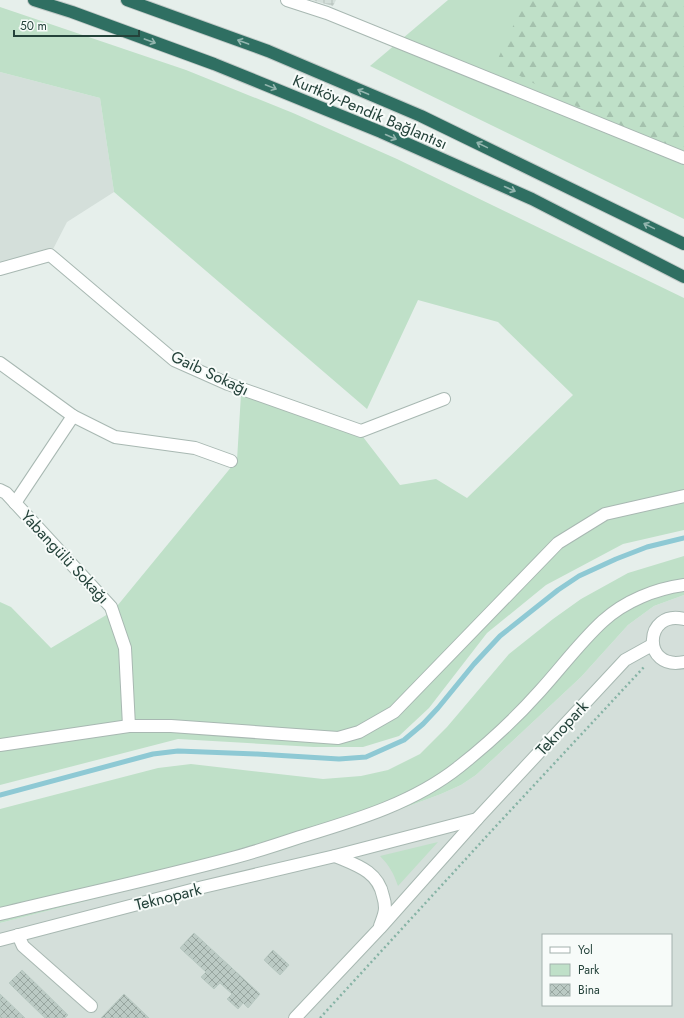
<svg xmlns="http://www.w3.org/2000/svg" width="684" height="1018" viewBox="0 0 684 1018" font-family="Jost,sans-serif">
  <style>
    .built { fill: #d4dfda; fill-rule: evenodd }
    .industrial { fill: url(#industrial-grid) }
    .green { fill: #bfe0c8 }
    .forest { fill: url(#forest-firs) }
    .lines { fill: none; stroke-linecap: round; stroke-linejoin: round }
    .stream { stroke: #8ec9d4; stroke-width: 5 }
    .building { fill: url(#building-cross-hatch); stroke: #b8c9c2 }
    .minor-casing { stroke: #a8b8b2; stroke-width: 14 }
    .highway-casing { stroke: #c2cac8; stroke-width: 14 }
    .path { stroke: #86b3a5; stroke-width: 2.5; stroke-dasharray: 2 3; stroke-linecap: butt }
    .minor { stroke: #fff; stroke-width: 12 }
    .highway { stroke: #2f6f62; stroke-width: 12 }
    .oneway { stroke: #93b5ae }
    .labels { text-anchor: middle; dominant-baseline: central; stroke-width: 4; stroke-linejoin: round; paint-order: stroke }
    .street-label { font-size: 16px; fill: #24423a; stroke: #f7fbf9 }
  </style>
  <defs>
    <pattern id="industrial-grid" width="8" height="8" patternUnits="userSpaceOnUse"><rect width="8" height="8" fill="#d4dfda"/><path d="M0 4h8M4 0v8" fill="none" stroke="#b6c1bc"/></pattern>
    <pattern id="forest-firs" width="22" height="20" patternUnits="userSpaceOnUse"><rect width="22" height="20" fill="#bfe0c8"/><path d="M5 1l3.5 6h-7zM16 11l3.5 6h-7z" fill="#a4c1ad"/></pattern>
    <pattern id="building-cross-hatch" width="8" height="8" patternUnits="userSpaceOnUse"><rect width="8" height="8" fill="#bbcac4"/><path d="M0 0l8 8M0 8l8-8" fill="none" stroke="#98a6a0"/></pattern>
  </defs>
  <rect width="100%" height="100%" fill="#e6efeb"/>
  <g class="built">
    <polygon points="0,72 100,98 114,192 67,222 50,255 0,269"/>
    <path d="M 684,595 L 684,1018 L 0,1018 L 0,923 L 208,870 L 280,851 L 369,821 L 441,794 L 461,785 L 476,775 L 581,677 L 628,625 L 654,606 ZM 543,935 L 671,935 L 671,1005 L 543,1005 Z"/>
  </g>
  <polygon class="industrial" points="311,0 336,0 333,6"/>
  <g class="green">
    <polygon points="448,0 684,0 684,219 370,66"/>
    <polygon points="0,7 186,70 293,113 397,159 684,298 684,530 623,544 546,585 487,633 429,708 399,736 363,747 314,747 178,739 0,785 0,602 11,607 51,648 113,611 237,460 241,394 360,433 400,485 436,479 467,498 573,395 498,322 418,300 367,409 114,192 100,98 0,72"/>
    <polygon points="684,556 684,595 654,606 628,625 581,677 476,775 461,785 441,794 369,821 280,851 208,870 0,923 0,809 158,768 191,764 323,779 361,776 388,770 420,754 447,727 509,654 553,619 581,599 628,573"/>
    <path d="M 438,842 L 398,886 C 394,874 389,865 380,856 Z"/>
  </g>
  <polygon class="forest" points="525,0 684,0 684,163 667,155 496,63"/>
  <g class="lines">
    <polyline class="stream" points="0,795 153,754 178,751 257,754 339,759 366,757 404,740 423,724 438,708 474,664 500,636 558,590 579,576 616,559 647,547 684,538"/>
  </g>
  <g class="building">
    <polygon points="194,933 260,994 248,1008 243,1003 238,1009 227,999 232,994 220,983 214,989 201,977 206,972 180,948"/>
    <polygon points="273,950 289,965 280,975 264,960"/>
    <polygon points="22,970 68,1015 65,1018 45,1018 9,983"/>
    <polygon points="0,994 25,1018 0,1018"/>
    <polygon points="124,994 149,1018 101,1018"/>
  </g>
  <g class="lines">
    <g class="minor-casing">
      <g id="minor">
        <polyline points="287,0 327,13 684,158"/>
        <polyline points="0,269 50,255 174,360 228,384 361,431 444,399"/>
        <polyline points="0,363 73,416 115,437 195,448 231,461"/>
        <polyline points="0,490 6,493 111,607 125,648 129,726"/>
        <polyline points="15,503 73,416"/>
        <path d="M 684,619 C 644,609 641,671 684,662"/>
        <polyline points="0,745 129,726 171,726 338,738 359,732 394,712 558,543 605,514 684,496"/>
        <path d="M 335,856 C 356,865 378,871 383,896 C 384,899 385,904 385,908 C 385,914 382,920 380,926"/>
        <path d="M 0,914 C 79,895 158,878 236,857 C 258,851 279,844 300,837 C 356,820 414,803 460,766 C 489,743 516,718 540,691 C 561,668 580,642 603,621 C 625,601 655,589 684,585"/>
        <polyline points="18,935 23,946 91,1006"/>
        <polyline points="0,940 203,887 335,856 477,819"/>
        <polyline points="295,1018 380,928 477,819 625,660 652,645"/>
      </g>
    </g>
    <g class="highway-casing">
      <g id="highway">
        <polyline points="34,0 72,12 214,64 381,132 532,199 684,277"/>
        <polyline points="127,0 268,51 421,116 684,244"/>
      </g>
    </g>
    <polyline class="path" points="320,1018 497,825 644,667"/>
    <use href="#minor" class="minor"/>
    <use href="#highway" class="highway"/>
  </g>
  <defs><path id="oneway-shaft" d="M-6 0H5M1.5-3L5.5 0L1.5 3" fill="none" stroke-width="1.6" stroke-linecap="round" stroke-linejoin="round"/></defs>
  <g class="oneway">
    <use href="#oneway-shaft" transform="translate(150 41) rotate(20)"/>
    <use href="#oneway-shaft" transform="translate(243 42) rotate(-160)"/>
    <use href="#oneway-shaft" transform="translate(271 87) rotate(22)"/>
    <use href="#oneway-shaft" transform="translate(363 92) rotate(-157)"/>
    <use href="#oneway-shaft" transform="translate(391 137) rotate(24)"/>
    <use href="#oneway-shaft" transform="translate(482 145) rotate(-154)"/>
    <use href="#oneway-shaft" transform="translate(510 189) rotate(24)"/>
    <use href="#oneway-shaft" transform="translate(649 226) rotate(-154)"/>
  </g>
  <g class="labels">
    <g class="street-label">
      <text transform="translate(370 112) rotate(23)">Kurtköy-Pendik Bağlantısı</text>
      <text transform="translate(210 373) rotate(25)">Gaib Sokağı</text>
      <text transform="translate(65 557) rotate(47)">Yabangülü Sokağı</text>
      <text transform="translate(562 728) rotate(-47)">Teknopark</text>
      <text transform="translate(168 897) rotate(-14)">Teknopark</text>
    </g>
  </g>
  <rect x="542" y="934" width="130" height="72" fill="#f7fbf9" stroke="#a3b1ad"/>
  <rect x="550" y="947" width="20" height="6" fill="#ffffff" stroke="#a3b1ad"/>
  <text x="578" y="954" font-size="12" fill="#24423a">Yol</text>
  <rect x="550" y="964" width="20" height="12" fill="#bfe0c8" stroke="#a3b1ad"/>
  <text x="578" y="974" font-size="12" fill="#24423a">Park</text>
  <rect x="550" y="984" width="20" height="12" fill="url(#building-cross-hatch)" stroke="#a3b1ad"/>
  <text x="578" y="994" font-size="12" fill="#24423a">Bina</text>
  <path d="M14 30v6h125v-6" fill="none" stroke="#24423a" stroke-width="2"/>
  <text x="20" y="30" font-size="12" fill="#24423a" stroke="#f7fbf9" stroke-width="3" paint-order="stroke">50 m</text>
</svg>
